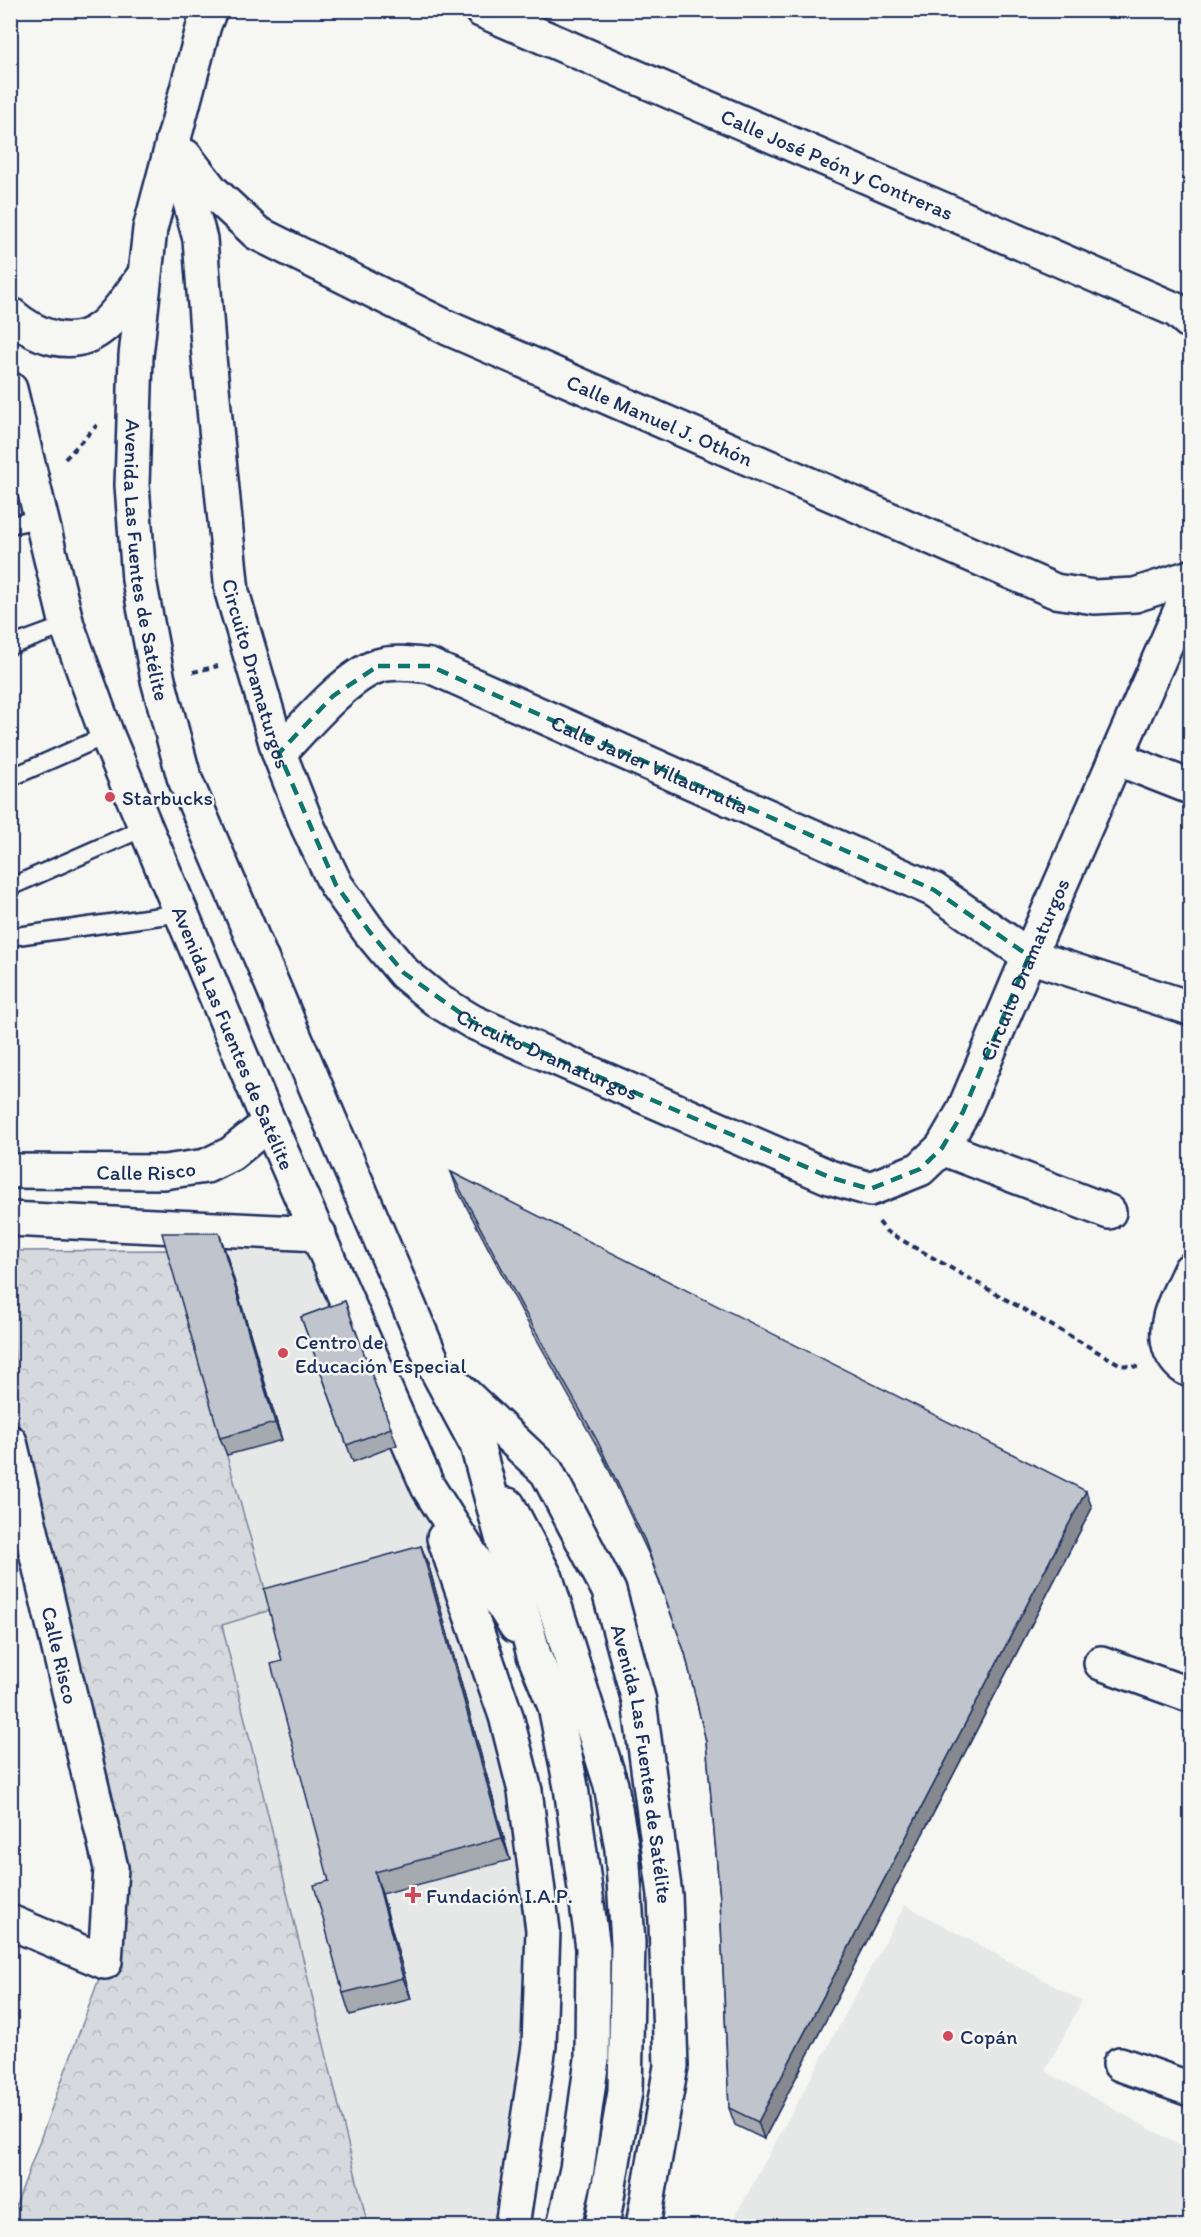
<svg xmlns="http://www.w3.org/2000/svg" width="1201" height="2237" viewBox="0 0 1201 2237" font-family="Itim,sans-serif">
  <style>
    .built { fill: #e6e7e7 }
    .forest { fill: url(#forest-crowns); stroke: #78849e; stroke-width: 1.5 }
    .lines { fill: none; stroke-linecap: round; stroke-linejoin: round }
    .service-casing { stroke: #1b2f5e; stroke-width: 21 }
    .minor-casing { stroke: #1b2f5e; stroke-width: 38 }
    .secondary-casing { stroke: #1b2f5e; stroke-width: 38 }
    .path { stroke: #1b2f5e; stroke-width: 4; stroke-dasharray: 6 4.5; stroke-linecap: butt }
    .service { stroke: #f6f6f2; stroke-width: 16 }
    .minor { stroke: #f6f6f2; stroke-width: 33 }
    .secondary { stroke: #f6f6f2; stroke-width: 33 }
    .wall { fill: #a5a9b0; stroke: #1b2f5e; stroke-width: 1.5 }
    .shaded-wall { fill: #868990; stroke: #1b2f5e; stroke-width: 1.5 }
    .building { fill: #c0c4cd; stroke: #1b2f5e; stroke-width: 1.5 }
    .marked { fill: none; stroke: #0f766e; stroke-width: 4.5; stroke-dasharray: 12 8; stroke-linejoin: round }
    .poi-dot { fill: #d1495b; stroke: #f6f6f2; stroke-width: 2 }
    .labels { text-anchor: middle; dominant-baseline: central; stroke-width: 5; stroke-linejoin: round; paint-order: stroke }
    .street-label { font-size: 21px; fill: #1b2f5e; stroke: #f6f6f2 }
    .poi-label { font-size: 21px; fill: #1b2f5e; stroke: #f6f6f2; text-anchor: start }
  </style>
  <defs>
    <pattern id="forest-crowns" width="20" height="18" patternUnits="userSpaceOnUse" patternTransform="scale(1.5)"><rect width="20" height="18" fill="#d6d9dd"/><path d="M2 6a3 3 0 1 1 6 0M12 15a3 3 0 1 1 6 0" fill="none" stroke="#b7bbc0"/></pattern>
  </defs>
  <rect width="100%" height="100%" fill="#f6f6f2"/>
  <filter id="ink" filterUnits="userSpaceOnUse"><feTurbulence type="fractalNoise" baseFrequency=".0167" numOctaves="2"/><feDisplacementMap in="SourceGraphic" scale="12" xChannelSelector="R" yChannelSelector="G"/><feConvolveMatrix kernelMatrix="1 2 1 2 8 2 1 2 1" color-interpolation-filters="sRGB"/></filter>
  <g filter="url(#ink)">
    <g class="built">
      <polygon points="324,1249 428,1487 535,1860 512,2226 368,2226 222,1625 271,1610 168,1250"/>
      <polygon points="905,1905 1082,2001 1045,2071 1190,2151 1190,2226 730,2226"/>
    </g>
    <polygon class="forest" points="168,1250 271,1610 222,1625 368,2226 11,2226 10,2222 112,1943 11,1442 11,1421 18,1394 11,1314 11,1251"/>
    <g class="lines">
      <g class="service-casing">
        <g id="service">
          <polyline points="10,525 40,519"/>
          <polyline points="10,646 67,625"/>
          <polyline points="10,778 107,735"/>
          <polyline points="10,887 146,827"/>
          <polyline points="10,937 182,913"/>
        </g>
      </g>
      <g class="minor-casing">
        <g id="minor">
          <path id="s1" d="M 481,10 L 1176,310 L 1190,322"/>
          <path id="s2" d="M 173,140 L 200,239 L 209,357 L 232,592 L 279,753 L 308,827 L 336,885 L 369,931 L 404,973 L 438,1001 L 473,1022 L 829,1177 L 870,1189 L 920,1169 L 942,1148 L 963,1112 L 1029,956 L 1190,589"/>
          <path id="s3" d="M 185,156 L 212,191 L 257,233 L 448,328 L 1055,591 L 1094,597 L 1135,595 L 1190,577"/>
          <path id="s4" d="M 279,753 C 303,728 346,676 378,666 C 394,661 413,664 430,666 L 934,890 L 1029,956 L 1190,1008"/>
          <polyline points="1116,758 1190,787"/>
          <polyline points="942,1148 1109,1212"/>
          <path id="s5" d="M 10,1171 L 164,1172 L 206,1166 L 231,1154 L 269,1123"/>
          <polyline points="10,1219 319,1234"/>
          <path d="M 1190,1270 C 1179,1295 1160,1323 1171,1351 C 1175,1359 1181,1367 1190,1370"/>
          <path id="s6" d="M 440,1371 L 547,1472 L 609,1591 L 639,1701 L 665,1895 L 671,2066 L 643,2226"/>
          <path id="s7" d="M 10,1442 L 111,1868 L 105,1962 L 10,1922"/>
          <polyline points="1101,1663 1190,1695"/>
          <polyline points="1120,2064 1190,2089"/>
        </g>
      </g>
      <g class="secondary-casing">
        <g id="secondary">
          <path id="s8" d="M 210,10 L 204,25 L 150,229 L 136,356 L 132,485 L 139,580 L 158,680 L 184,777 L 434,1365 L 477,1445 L 534,1655 L 555,1706 L 571,1787 L 593,1948 L 592,2059 L 577,2169 L 564,2226"/>
          <path d="M 10,314 C 35,336 71,351 101,328 C 118,315 130,294 143,277"/>
          <path id="s9" d="M 10,389 L 67,625 L 107,735 L 269,1123 L 428,1487 L 516,1626"/>
          <polyline points="508,1505 546,1578 611,1785 622,1849 628,1943 625,2092 602,2226"/>
          <polyline points="444,1538 506,1716 525,1791 543,1930 539,2046 512,2226"/>
        </g>
      </g>
      <g class="path">
        <polyline points="65,459 97,425"/>
        <polyline points="193,672 218,666"/>
        <polyline points="879,1222 886,1231 1121,1365 1138,1367"/>
      </g>
      <use href="#service" class="service"/>
      <use href="#minor" class="minor"/>
      <use href="#secondary" class="secondary"/>
    </g>
    <g class="wall">
      <polygon points="451,1172 1092,1508 764,2139 735,2125 729,2108 720,1898 706,1741 685,1653 650,1557 603,1457 531,1329 457,1189"/>
      <polygon points="219,1233 225,1250 282,1440 227,1455 220,1438"/>
      <polygon points="345,1301 397,1445 353,1462 301,1317"/>
      <polygon points="421,1546 429,1567 510,1860 382,1894 411,1999 350,2015 343,1993 329,1881 282,1661"/>
    </g>
    <g class="shaded-wall">
      <polygon points="219,1233 225,1250 282,1440 275,1423"/>
      <polygon points="1086,1491 1092,1508 764,2139 758,2122"/>
      <polygon points="421,1546 429,1567 510,1860 502,1838"/>
      <polygon points="375,1872 382,1894 411,1999 403,1978"/>
    </g>
    <g class="building">
      <polygon points="451,1172 1086,1491 758,2122 729,2108 720,1898 706,1741 685,1653 645,1541 597,1440 525,1312"/>
      <polygon points="162,1233 219,1233 275,1423 220,1438"/>
      <polygon points="345,1301 391,1428 347,1445 301,1317"/>
      <polygon points="421,1546 502,1838 375,1872 403,1978 343,1993 314,1885 329,1881 271,1664 282,1661 264,1589"/>
    </g>
  </g>
  <path class="marked" d="M 378,666 L 430,666 L 934,890 L 1029,956 L 963,1112 L 942,1148 L 920,1169 L 870,1189 L 829,1177 L 473,1022 L 404,973 L 369,931 L 336,885 L 279,753 L 333,696 Z"/>
  <g class="poi-dot">
    <circle cx="110" cy="797" r="6"/>
    <circle cx="283" cy="1353" r="6"/>
    <path d="M410 1886h6v6h6v6h-6v6h-6v-6h-6v-6h6z"/>
    <circle cx="948" cy="2036" r="6"/>
  </g>
  <g class="labels">
    <g class="street-label">
      <text stroke="none"><textPath href="#s1" startOffset="388">Calle José Peón y Contreras</textPath></text>
      <text stroke="none"><textPath href="#s3" startOffset="550">Calle Manuel J. Othón</textPath></text>
      <text stroke="none"><textPath href="#s8" startOffset="560">Avenida Las Fuentes de Satélite</textPath></text>
      <text stroke="none"><textPath href="#s2" startOffset="542">Circuito Dramaturgos</textPath></text>
      <text stroke="none"><textPath href="#s4" startOffset="426">Calle Javier Villaurrutia</textPath></text>
      <text stroke="none"><textPath href="#s2" startOffset="1677">Circuito Dramaturgos</textPath></text>
      <text stroke="none"><textPath href="#s9" startOffset="688">Avenida Las Fuentes de Satélite</textPath></text>
      <text stroke="none"><textPath href="#s2" startOffset="1046">Circuito Dramaturgos</textPath></text>
      <text stroke="none"><textPath href="#s5" startOffset="136">Calle Risco</textPath></text>
      <text stroke="none"><textPath href="#s7" startOffset="219">Calle Risco</textPath></text>
      <text stroke="none"><textPath href="#s6" startOffset="458">Avenida Las Fuentes de Satélite</textPath></text>
    </g>
    <g class="poi-label">
      <text x="122" y="797">Starbucks</text>
      <text x="295" y="1341">Centro de<tspan x="295" dy="24">Educación Especial</tspan></text>
      <text x="426" y="1895">Fundación I.A.P.</text>
      <text x="960" y="2036">Copán</text>
    </g>
  </g>
  <rect width="1201" height="2237" fill="none" stroke="#f6f6f2" stroke-width="36"/>
  <rect x="18" y="18" width="1165" height="2201" fill="none" stroke="#1b2f5e" stroke-width="2" filter="url(#ink)"/>
</svg>
